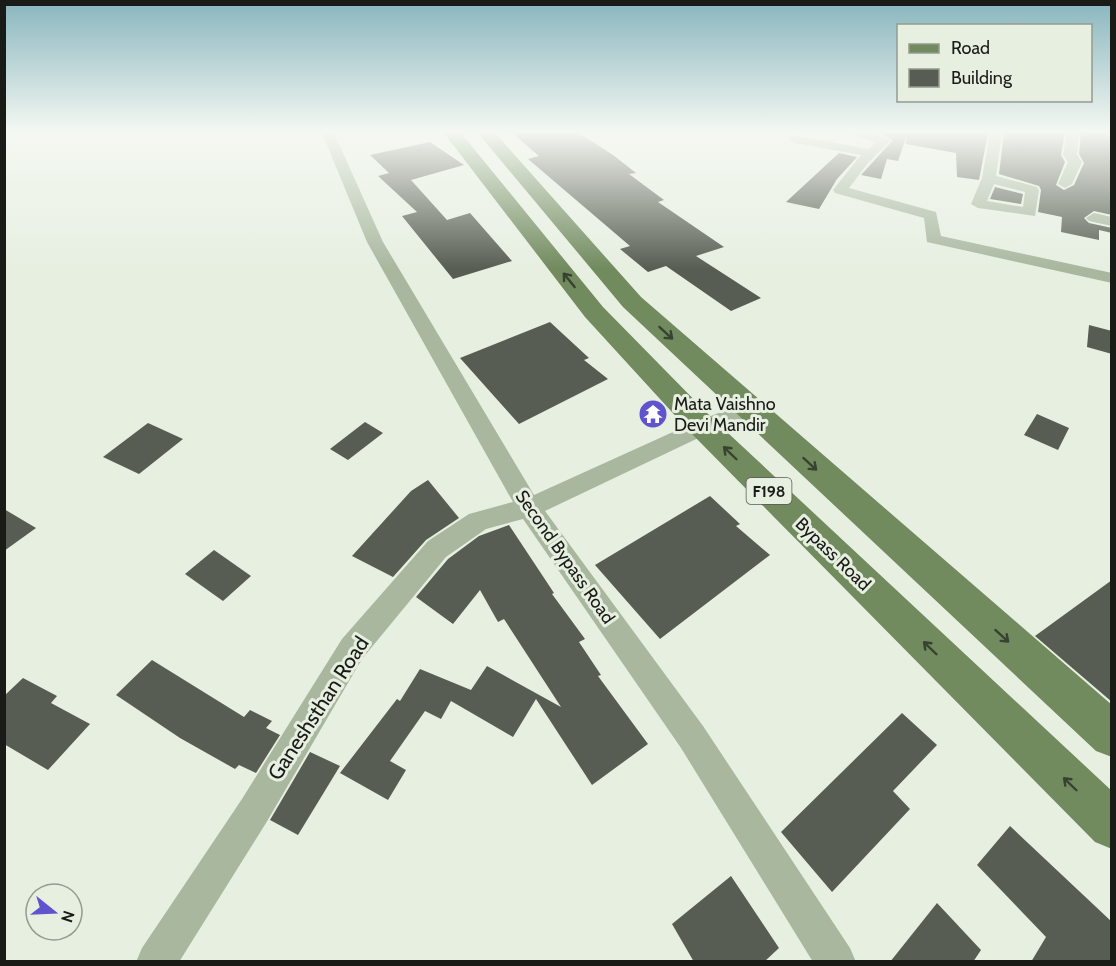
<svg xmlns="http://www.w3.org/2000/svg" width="1116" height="966" viewBox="0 0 1116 966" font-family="Cabin,sans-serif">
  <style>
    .building { fill: #575d52 }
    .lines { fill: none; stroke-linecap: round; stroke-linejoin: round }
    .minor { fill: #a9b79f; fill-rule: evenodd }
    .primary { fill: #718a5e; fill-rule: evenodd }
    .oneway { stroke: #384230 }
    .labels { text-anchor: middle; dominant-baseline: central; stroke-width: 6; stroke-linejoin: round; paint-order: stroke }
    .shield { fill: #e7efe1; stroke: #575b54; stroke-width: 1.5 }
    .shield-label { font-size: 16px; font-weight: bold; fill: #191b17 }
    .poi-label { font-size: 18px; fill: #191b17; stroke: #e7efe1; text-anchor: start }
    .street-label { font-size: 18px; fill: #191b17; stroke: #e7efe1 }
    .near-street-label { font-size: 21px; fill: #191b17; stroke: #e7efe1 }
  </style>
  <rect width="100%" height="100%" fill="#e7efe1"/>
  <g class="building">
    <polygon points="512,133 579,133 613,155 636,173 629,174 664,200 658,202 724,247 696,256 761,298 731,311 666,266 648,272 620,249 630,246 528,159 539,156"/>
    <polygon points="879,133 988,133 979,180 957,177 956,153 906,144 907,135 898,161 887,159 881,179 861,175 893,140"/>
    <polygon points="1004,133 1065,133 1061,155 1065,162 1056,185 1064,190 1074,185 1084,163 1079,154 1081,133 1112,133 1112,215 1094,211 1084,218 1089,223 1112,228 1112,233 1099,230 1099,240 1061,232 1062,217 1038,212 1041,190 1039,186 999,174"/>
    <polygon points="430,142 464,165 411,180 447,220 470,213 512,261 453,279 402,216 417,212 378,176 389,173 370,155"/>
    <polygon points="839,153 857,157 837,179 819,209 786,202"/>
    <polygon points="995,187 1023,194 1021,204 990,199"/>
    <polygon points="550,322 589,358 584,360 608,379 519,424 460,358"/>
    <polygon points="1089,325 1112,331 1112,354 1087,347"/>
    <polygon points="1037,414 1069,428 1058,450 1024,435"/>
    <polygon points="365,422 383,433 348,460 330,449"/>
    <polygon points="148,423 183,439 139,474 103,457"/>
    <polygon points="428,480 459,518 426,540 393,577 352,556 411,491"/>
    <polygon points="710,496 740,524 736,526 770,555 660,639 595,565"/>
    <polygon points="4,509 36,528 4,551"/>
    <polygon points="509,525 554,593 552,594 585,639 579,642 601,675 598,676 648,744 592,785 536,699 513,737 451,701 441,719 425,711 390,761 406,770 388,800 340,773 397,699 400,701 420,669 471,690 487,666 561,707 504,619 498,622 480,590 453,624 416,597 448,559 479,536"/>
    <polygon points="214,550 251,576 223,601 185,574"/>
    <polygon points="1112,580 1112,702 1035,636"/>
    <polygon points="152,660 244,717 250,710 272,721 266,728 280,735 256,773 239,765 235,769 180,738 116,695"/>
    <polygon points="23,678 57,696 51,703 90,724 48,770 4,744 4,696"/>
    <polygon points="902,713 937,745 893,791 910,809 832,892 781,832"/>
    <polygon points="310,752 340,766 298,835 270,820"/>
    <polygon points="1010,826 1112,922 1112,962 1031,962 1046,937 977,865"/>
    <polygon points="731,876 779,948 764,962 694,962 672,924"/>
    <polygon points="937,903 981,950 973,962 890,962"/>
  </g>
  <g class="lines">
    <g class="minor">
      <polygon points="322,133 334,133 383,242 534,495 695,422 742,404 750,402 758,404 761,409 758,414 711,432 545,511 703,726 850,948 856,962 813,962 681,748 523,519 486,529 446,557 362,659 266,823 179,962 136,962 142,948 242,799 342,639 428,541 469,514 513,502 367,242"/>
      <polygon points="847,133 871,133 891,140 868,163 849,188 936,212 941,236 1112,273 1112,283 927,242 924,218 835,193 833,190 861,155 794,143 788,139 794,135 868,149 876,142"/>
      <path d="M 990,133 L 1002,133 L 996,176 L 1037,187 L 1039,190 L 1035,216 L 978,208 L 971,204 L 982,178 ZM 994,184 L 1025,192 L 1023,207 L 987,201 Z"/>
      <polygon points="1067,133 1079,133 1077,155 1082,162 1072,184 1065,188 1058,184 1068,162 1063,155"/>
      <polygon points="1094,213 1112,217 1112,226 1089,221 1086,218"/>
    </g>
    <g class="primary">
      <polygon points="444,133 461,133 603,307 714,420 1112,791 1112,849 1095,842 692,434 585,317"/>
      <polygon points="478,133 495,133 641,297 1112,705 1112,757 1096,751 623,307"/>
    </g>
  </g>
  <defs><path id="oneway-shaft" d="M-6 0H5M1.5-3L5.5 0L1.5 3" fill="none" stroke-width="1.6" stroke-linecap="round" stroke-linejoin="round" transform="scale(1.5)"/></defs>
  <g class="oneway">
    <use href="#oneway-shaft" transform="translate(569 280) rotate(-129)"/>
    <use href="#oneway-shaft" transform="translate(666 333) rotate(42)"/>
    <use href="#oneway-shaft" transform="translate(730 453) rotate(-136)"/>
    <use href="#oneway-shaft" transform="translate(810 464) rotate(42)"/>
    <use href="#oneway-shaft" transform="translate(1002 636) rotate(42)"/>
    <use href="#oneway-shaft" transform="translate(930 648) rotate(-136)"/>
    <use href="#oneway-shaft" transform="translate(1070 784) rotate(-136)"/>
  </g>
  <linearGradient id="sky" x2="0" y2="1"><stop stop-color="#88b5be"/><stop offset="0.49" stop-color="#f4f8f2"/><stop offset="1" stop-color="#f4f8f2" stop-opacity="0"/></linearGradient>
  <rect width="1116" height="269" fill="url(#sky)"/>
  <defs>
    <g id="temple-disc" transform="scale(1.5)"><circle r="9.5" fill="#5f54cd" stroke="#e7efe1"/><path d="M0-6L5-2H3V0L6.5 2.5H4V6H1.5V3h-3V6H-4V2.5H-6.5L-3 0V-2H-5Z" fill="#fff"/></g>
  </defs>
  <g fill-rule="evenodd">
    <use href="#temple-disc" x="653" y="414"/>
  </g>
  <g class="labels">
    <rect class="shield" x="746.5" y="478" width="45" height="26" rx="4.5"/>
    <g class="shield-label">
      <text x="769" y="491">F198</text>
    </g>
    <g class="poi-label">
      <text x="674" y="404">Mata Vaishno<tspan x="674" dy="21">Devi Mandir</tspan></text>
    </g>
    <g class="street-label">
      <text transform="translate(833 554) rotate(44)">Bypass Road</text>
      <text transform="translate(565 557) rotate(55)">Second Bypass Road</text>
    </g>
    <g class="near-street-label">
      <text transform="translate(318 708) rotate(-57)">Ganeshsthan Road</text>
    </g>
  </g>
  <rect width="1116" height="966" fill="none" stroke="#191b17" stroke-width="12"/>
  <rect x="897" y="24" width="195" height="78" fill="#e7efe1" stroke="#959a90" stroke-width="1.5"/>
  <rect x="909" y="44" width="30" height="9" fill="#718a5e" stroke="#959a90" stroke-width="1.5"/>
  <text x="951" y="54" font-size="18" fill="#191b17">Road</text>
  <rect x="909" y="69" width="30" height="18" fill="#575d52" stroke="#959a90" stroke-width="1.5"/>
  <text x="951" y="84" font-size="18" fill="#191b17">Building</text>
  <g transform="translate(54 912) rotate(108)"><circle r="28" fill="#e7efe1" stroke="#959a90" stroke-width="1.5"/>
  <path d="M0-4.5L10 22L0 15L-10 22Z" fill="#5f54cd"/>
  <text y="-9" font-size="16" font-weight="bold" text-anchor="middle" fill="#191b17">N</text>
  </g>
</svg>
